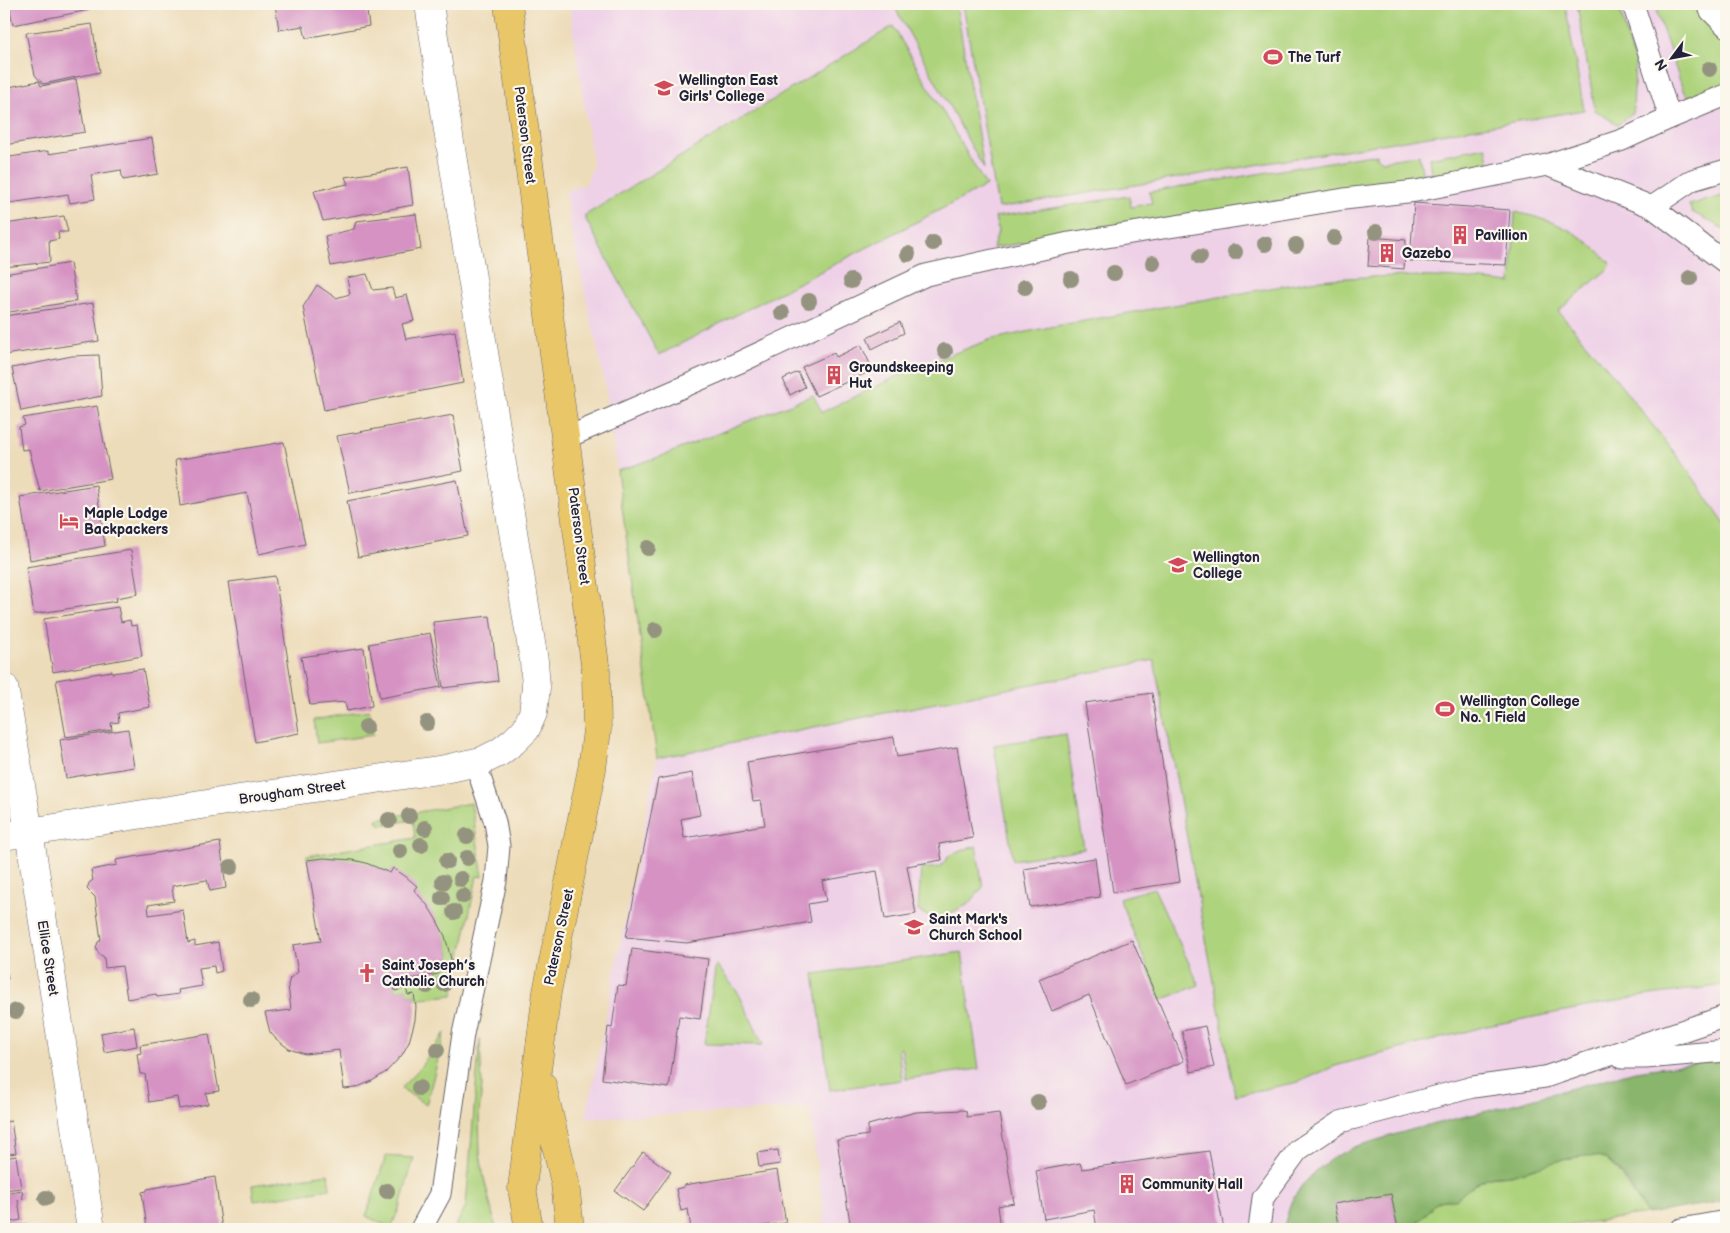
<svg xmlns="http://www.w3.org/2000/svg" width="1730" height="1233" viewBox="0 0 1730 1233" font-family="'Balsamiq Sans',sans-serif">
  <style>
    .built { fill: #eed0e7 }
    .green { fill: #aed37d; stroke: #687a5c }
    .forest { fill: #8ab56c; stroke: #566c54 }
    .building { fill: #d592c3 }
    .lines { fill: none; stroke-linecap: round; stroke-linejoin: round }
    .lane-casing { stroke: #696367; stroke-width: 23 }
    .street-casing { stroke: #696367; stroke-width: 29 }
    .highway-casing { stroke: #696367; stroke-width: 29 }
    .lane { stroke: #fff; stroke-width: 21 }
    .street { stroke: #fff; stroke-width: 28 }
    .highway { stroke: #e9c769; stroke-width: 28 }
    .tree { fill: #94937f }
    .labels { text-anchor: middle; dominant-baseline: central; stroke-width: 4.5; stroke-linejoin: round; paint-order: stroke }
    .poi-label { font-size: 14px; font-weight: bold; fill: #22223b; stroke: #fbf7ec; text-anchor: start }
    .street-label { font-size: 14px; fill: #22223b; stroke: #fbf7ec }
  </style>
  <rect width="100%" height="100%" fill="#fbf7ec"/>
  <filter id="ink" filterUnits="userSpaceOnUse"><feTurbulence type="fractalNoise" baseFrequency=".02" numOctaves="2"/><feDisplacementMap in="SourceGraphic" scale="10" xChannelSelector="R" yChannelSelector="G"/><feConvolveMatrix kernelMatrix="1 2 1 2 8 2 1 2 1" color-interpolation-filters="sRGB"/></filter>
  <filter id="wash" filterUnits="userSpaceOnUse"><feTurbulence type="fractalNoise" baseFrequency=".0096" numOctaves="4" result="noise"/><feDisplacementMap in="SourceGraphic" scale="20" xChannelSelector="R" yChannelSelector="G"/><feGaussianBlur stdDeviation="1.12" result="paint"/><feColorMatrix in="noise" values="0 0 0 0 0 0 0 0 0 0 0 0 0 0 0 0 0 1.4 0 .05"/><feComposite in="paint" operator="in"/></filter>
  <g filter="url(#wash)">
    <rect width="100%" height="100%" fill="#eddcb9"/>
    <polygon class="built" points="569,4 1726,4 1726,1078 1399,1152 1289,1229 825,1229 810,1108 586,1118 657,758 606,389 569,219 566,191 586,184 593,165"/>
    <g class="green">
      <polygon points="893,4 956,4 984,169"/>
      <polygon points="963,4 1565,4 1584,110 998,208"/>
      <polygon points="1577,4 1618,4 1635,63 1633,112 1618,125 1595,110"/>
      <polygon points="1654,4 1694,4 1726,47 1726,83 1703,97 1688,96 1683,90"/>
      <polygon points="893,26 986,186 659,355 584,216"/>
      <polygon points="1486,147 1490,167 1432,179 1429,158"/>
      <polygon points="1377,154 1377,157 1383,161 1419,155 1423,177 993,248 998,231 995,217 1129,196 1131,207 1152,203 1149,192"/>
      <polygon points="1726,195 1726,230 1692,212 1689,205"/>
      <path d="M 1515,212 C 1557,221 1582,232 1611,264 L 1608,269 L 1558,311 L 1614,376 L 1688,470 L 1726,526 L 1726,985 L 1643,996 L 1487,1026 L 1335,1066 L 1299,1082 L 1235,1095 L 1154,660 L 657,758 L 617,471 L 662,456 L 813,395 L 822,412 L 911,370 L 989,340 L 1050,327 L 1310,281 C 1377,274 1444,275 1511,283 Z"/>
      <polygon points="369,710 373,735 317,743 314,720"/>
      <polygon points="1066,734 1084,849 1013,860 994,745"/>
      <path d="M 471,803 L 483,877 L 477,876 L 453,995 L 415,999 L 414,994 L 408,995 L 406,988 L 395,991 L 394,982 L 438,975 L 437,966 L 452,963 C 443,919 423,900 393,869 L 390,873 C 360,861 339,856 307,860 L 307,856 L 415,838 L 413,820 L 382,825 L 378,823 L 377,819 Z"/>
      <polygon points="976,846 983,887 969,904 936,920 918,911 921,869 940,867 950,855"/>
      <polygon points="1154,888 1199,985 1161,1000 1119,898"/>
      <polygon points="962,952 979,1069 906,1079 901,1047 898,1048 902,1080 830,1090 814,974"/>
      <polygon points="716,964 739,994 763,1045 704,1044"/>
      <polygon points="445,1033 426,1105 401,1088 419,1069"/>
      <polygon points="480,1039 482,1087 479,1112 480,1152 483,1173 496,1229 454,1229 466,1206"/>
      <path d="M 1591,1154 L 1605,1158 L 1617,1169 L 1647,1214 L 1543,1229 L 1407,1229 C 1411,1224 1415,1224 1420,1220 C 1435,1207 1432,1198 1456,1200 L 1468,1188 L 1489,1177 L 1510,1175 L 1553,1162 Z"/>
      <polygon points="386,1156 414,1158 400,1206 391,1228 366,1216"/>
      <polygon points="328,1174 330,1189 254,1201 252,1185"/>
    </g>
    <path class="forest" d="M 1726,1059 L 1726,1201 L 1647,1214 C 1635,1196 1624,1170 1606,1159 C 1588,1147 1531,1171 1510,1175 C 1502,1176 1494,1175 1487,1178 C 1475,1183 1465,1191 1456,1200 C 1432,1198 1435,1207 1420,1220 C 1415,1224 1411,1224 1407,1229 L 1398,1229 L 1391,1194 L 1334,1204 L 1339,1229 L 1283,1229 L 1291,1202 L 1302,1185 L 1318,1169 L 1334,1157 L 1357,1146 L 1410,1130 L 1491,1110 L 1635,1071 Z"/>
    <g id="blocks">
      <g class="building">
        <polygon points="9,4 88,4 89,10 13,25"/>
        <polygon points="275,4 366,4 369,26 306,38 303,26 279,30"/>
        <polygon points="92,24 100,72 43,84 35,75 26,33"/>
        <polygon points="76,79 85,132 4,145 4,88 39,81 41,86"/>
        <polygon points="152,138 158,174 123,180 121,170 91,175 95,199 70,203 68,194 4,204 4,158 48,151 48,154"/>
        <polygon points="408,167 413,205 323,221 314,191 348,184 345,177"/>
        <polygon points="1414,203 1510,210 1506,265 1410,261"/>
        <polygon points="416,214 421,249 331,266 325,236 354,229 356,221"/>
        <polygon points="64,216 68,232 58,232 59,239 49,241 50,262 4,267 4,224"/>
        <polygon points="1370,237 1406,240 1404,269 1368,266"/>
        <polygon points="70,263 76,301 4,313 4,274"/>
        <polygon points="367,274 373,290 392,288 395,298 407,295 414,321 402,324 406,339 455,331 463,383 324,410 303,307 317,285 336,298 350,294 347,278"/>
        <polygon points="93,303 99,341 4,355 4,316"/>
        <polygon points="900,322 904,333 872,349 867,338"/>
        <polygon points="861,345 873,370 816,396 802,367 834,353 836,357"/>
        <polygon points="99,355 102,396 21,411 12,368 72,356"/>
        <polygon points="798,372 805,387 790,395 783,379"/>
        <polygon points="97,406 111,479 40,491 29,449 22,450 19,427 25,425 23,418"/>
        <polygon points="453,415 463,471 350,493 337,436"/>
        <polygon points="284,442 305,544 259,554 247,493 180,506 175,460"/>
        <polygon points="457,480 468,536 358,557 347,501"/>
        <polygon points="96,485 105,546 30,560 20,497"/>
        <polygon points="131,550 138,594 116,598 117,601 34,614 26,567"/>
        <polygon points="275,576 299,733 255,742 229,582"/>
        <polygon points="118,607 121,622 130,620 131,626 137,625 142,656 53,672 44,619"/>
        <polygon points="490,616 498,681 443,688 433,622"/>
        <polygon points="430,633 441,687 380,698 369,644"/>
        <polygon points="364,648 372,706 347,711 345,702 310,705 301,657"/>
        <polygon points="143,669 150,707 118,713 119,722 111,723 112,730 66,737 56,680 112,671 112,673"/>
        <polygon points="1152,693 1180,882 1113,892 1085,703"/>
        <polygon points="128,729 134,767 66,778 60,740"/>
        <polygon points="894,737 897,757 957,747 973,838 939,844 942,860 907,866 916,914 885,919 877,871 822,881 826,901 808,904 811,922 687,943 626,937 658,779 692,773 700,815 681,819 684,838 765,825 761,800 753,801 747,762"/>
        <polygon points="220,842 226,888 210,891 207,880 172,886 174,901 148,905 149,915 183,910 188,943 195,941 195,946 218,942 222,971 215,973 214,966 199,968 202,986 178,990 179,994 157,997 156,994 127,999 122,966 105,968 104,957 99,954 96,948 98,942 101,940 95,897 87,889 89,883 93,880 91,870 117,865 116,860"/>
        <polygon points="324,858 353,860 366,863 390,873 393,868 405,876 417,886 414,890 428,906 436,919 445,936 452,963 437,966 438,974 394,982 395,991 406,988 408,995 414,994 416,1007 415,1020 409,1042 402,1055 386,1072 372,1081 355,1088 344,1089 339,1050 305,1054 289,1049 275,1038 270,1032 265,1013 291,1010 288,985 290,978 298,972 293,945 321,941 307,860"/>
        <polygon points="1095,858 1100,897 1030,907 1024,869"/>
        <polygon points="1132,940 1184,1061 1126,1085 1089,995 1052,1011 1039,979"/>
        <polygon points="632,949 708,959 700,1019 679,1016 669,1088 602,1079 608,1027 612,1028 618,985 626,986"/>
        <polygon points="4,962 8,979 4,980"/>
        <polygon points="1205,1026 1214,1067 1191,1072 1182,1031"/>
        <polygon points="134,1027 137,1046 104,1052 101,1033"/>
        <polygon points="209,1034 219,1091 206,1093 208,1104 179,1109 177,1097 149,1102 145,1074 140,1074 137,1054 141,1053 140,1045"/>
        <polygon points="963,1110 966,1111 967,1117 999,1113 1014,1203 998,1206 1001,1229 867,1229 866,1226 851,1229 837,1140 868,1135 868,1125 916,1112"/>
        <polygon points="11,1121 16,1153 4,1155 4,1122"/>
        <polygon points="778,1150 780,1164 759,1167 757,1153"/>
        <polygon points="1209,1151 1224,1229 1097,1229 1094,1210 1044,1219 1036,1171 1080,1163 1082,1169"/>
        <polygon points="643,1152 671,1172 643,1211 615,1191"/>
        <polygon points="16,1156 21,1188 4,1190 4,1158"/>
        <polygon points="777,1170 786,1223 740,1229 691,1229 688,1209 681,1211 676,1189 684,1187 684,1185"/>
        <polygon points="215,1177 222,1229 147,1229 142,1192 147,1191 147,1189"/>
        <polygon points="22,1190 23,1199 18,1200 21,1220 4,1223 4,1193"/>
        <polygon points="1391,1194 1398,1229 1339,1229 1334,1204"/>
        <polygon points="26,1224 27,1229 4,1229 4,1227"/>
      </g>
    </g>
  </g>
  <g filter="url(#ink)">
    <use href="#blocks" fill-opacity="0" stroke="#696367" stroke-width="1"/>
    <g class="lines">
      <g class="lane-casing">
        <g id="lane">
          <polyline points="1633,4 1670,118"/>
          <polyline points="1707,4 1711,11 1726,26"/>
          <polyline points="1547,165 1652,207 1726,263"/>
          <polyline points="1652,207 1692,180 1726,170"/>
          <polyline points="566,438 738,363 926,275 1069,243 1344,199 1416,191 1547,165 1622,140 1670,118 1726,95"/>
          <polyline points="1622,1058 1645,1058 1726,1051"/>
          <polyline points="421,1229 440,1194 463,1034 496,881 499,846 495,822 475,762"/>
          <polyline points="1259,1229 1263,1198 1298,1150 1340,1122 1473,1087 1545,1077 1726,1016"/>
          <polyline points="1681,1229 1726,1221"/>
        </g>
      </g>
      <g class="street-casing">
        <g id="street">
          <polyline points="4,687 29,832 91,1229"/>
          <polyline points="4,836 239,799 445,769 482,761 500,752 514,741 526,729 533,713 536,687 534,661 447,124 429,4"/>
        </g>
      </g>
      <g class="highway-casing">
        <g id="highway">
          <polyline points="508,4 596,672 597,730 592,769 547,992 522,1188 529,1229"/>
          <polyline points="542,1085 565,1183 570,1229"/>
        </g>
      </g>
      <use href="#lane" class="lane"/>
      <use href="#street" class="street"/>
      <use href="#highway" class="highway"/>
    </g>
    <g class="tree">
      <circle cx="1709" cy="69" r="8"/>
      <circle cx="1376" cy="232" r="8"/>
      <circle cx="1334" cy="238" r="8"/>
      <circle cx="933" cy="243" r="8"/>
      <circle cx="1265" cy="244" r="8"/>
      <circle cx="1296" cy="245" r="8"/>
      <circle cx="1235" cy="252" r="8"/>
      <circle cx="908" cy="254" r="8"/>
      <circle cx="1200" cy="257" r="8"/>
      <circle cx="1153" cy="263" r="8"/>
      <circle cx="1114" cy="273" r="8"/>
      <circle cx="1690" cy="278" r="8"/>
      <circle cx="1071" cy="279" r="8"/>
      <circle cx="851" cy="281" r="8"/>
      <circle cx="1025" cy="287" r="8"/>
      <circle cx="809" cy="301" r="8"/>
      <circle cx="782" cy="313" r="8"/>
      <circle cx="945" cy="351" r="8"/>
      <circle cx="648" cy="548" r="8"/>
      <circle cx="655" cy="630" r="8"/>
      <circle cx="427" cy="723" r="8"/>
      <circle cx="366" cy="727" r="8"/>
      <circle cx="409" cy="816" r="8"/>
      <circle cx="389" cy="820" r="8"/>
      <circle cx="425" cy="828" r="8"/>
      <circle cx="467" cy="836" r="8"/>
      <circle cx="421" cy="845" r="8"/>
      <circle cx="400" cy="851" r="8"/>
      <circle cx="467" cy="858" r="8"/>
      <circle cx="447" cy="861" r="8"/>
      <circle cx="231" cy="867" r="8"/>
      <circle cx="461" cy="879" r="8"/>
      <circle cx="443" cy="882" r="8"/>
      <circle cx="463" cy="896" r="8"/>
      <circle cx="442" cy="898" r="8"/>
      <circle cx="454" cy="912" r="8"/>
      <circle cx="444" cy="984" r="8"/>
      <circle cx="427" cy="986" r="8"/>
      <circle cx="251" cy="1000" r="8"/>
      <circle cx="16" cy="1011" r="8"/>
      <circle cx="437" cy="1050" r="8"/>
      <circle cx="419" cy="1088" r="8"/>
      <circle cx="1038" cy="1102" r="8"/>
      <circle cx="387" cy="1191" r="8"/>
      <circle cx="46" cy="1198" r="8"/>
    </g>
  </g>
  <defs>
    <g id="stadium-bare" transform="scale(1.5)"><path d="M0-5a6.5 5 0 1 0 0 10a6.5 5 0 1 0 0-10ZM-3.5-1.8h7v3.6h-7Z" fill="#d1495b" stroke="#fbf7ec" stroke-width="2.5" paint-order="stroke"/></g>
    <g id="school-bare" transform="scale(1.5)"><path d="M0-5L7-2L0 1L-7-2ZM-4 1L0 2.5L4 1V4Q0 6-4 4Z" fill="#d1495b" stroke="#fbf7ec" stroke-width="2.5" paint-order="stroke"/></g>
    <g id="building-bare" transform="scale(1.5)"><path d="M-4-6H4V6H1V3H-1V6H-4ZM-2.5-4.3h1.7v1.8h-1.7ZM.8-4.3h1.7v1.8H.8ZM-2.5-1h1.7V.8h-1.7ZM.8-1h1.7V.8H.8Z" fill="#d1495b" stroke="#fbf7ec" stroke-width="2.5" paint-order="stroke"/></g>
    <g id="hotel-bare" transform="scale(1.5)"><path d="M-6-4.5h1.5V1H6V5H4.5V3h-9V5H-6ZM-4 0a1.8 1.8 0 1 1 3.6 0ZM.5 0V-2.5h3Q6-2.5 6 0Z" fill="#d1495b" stroke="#fbf7ec" stroke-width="2.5" paint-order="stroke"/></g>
    <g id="church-bare" transform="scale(1.5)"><path d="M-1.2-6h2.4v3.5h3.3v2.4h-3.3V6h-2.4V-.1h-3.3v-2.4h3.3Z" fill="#d1495b" stroke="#fbf7ec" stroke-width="2.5" paint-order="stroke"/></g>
  </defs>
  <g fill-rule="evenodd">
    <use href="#stadium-bare" x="1273" y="57"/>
    <use href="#school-bare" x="664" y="88"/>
    <use href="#building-bare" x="1460" y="235"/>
    <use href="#building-bare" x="1387" y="253"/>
    <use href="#building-bare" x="834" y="375"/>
    <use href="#hotel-bare" x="69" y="521"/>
    <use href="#school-bare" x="1178" y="565"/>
    <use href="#stadium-bare" x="1445" y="709"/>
    <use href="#school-bare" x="914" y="927"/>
    <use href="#church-bare" x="367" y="973"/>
    <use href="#building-bare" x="1127" y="1184"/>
  </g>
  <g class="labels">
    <g class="poi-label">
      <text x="1288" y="57">The Turf</text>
      <text x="679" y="80">Wellington East<tspan x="679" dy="16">Girls' College</tspan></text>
      <text x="1475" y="235">Pavillion</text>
      <text x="1402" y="253">Gazebo</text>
      <text x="849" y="367">Groundskeeping<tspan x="849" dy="16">Hut</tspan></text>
      <text x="84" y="513">Maple Lodge<tspan x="84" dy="16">Backpackers</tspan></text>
      <text x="1193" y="557">Wellington<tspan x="1193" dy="16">College</tspan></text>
      <text x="1460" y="701">Wellington College<tspan x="1460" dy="16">No. 1 Field</tspan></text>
      <text x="929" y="919">Saint Mark's<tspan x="929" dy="16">Church School</tspan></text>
      <text x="382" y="965">Saint Joseph’s<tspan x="382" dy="16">Catholic Church</tspan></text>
      <text x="1142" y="1184">Community Hall</text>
    </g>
    <g class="street-label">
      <text transform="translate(525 135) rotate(83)">Paterson Street</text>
      <text transform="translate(579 536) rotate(83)">Paterson Street</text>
      <text transform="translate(292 792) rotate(-8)">Brougham Street</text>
      <text transform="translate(559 937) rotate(-78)">Paterson Street</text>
      <text transform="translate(48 958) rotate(81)">Ellice Street</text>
    </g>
  </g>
  <rect width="1730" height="1233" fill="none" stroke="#fbf7ec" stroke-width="20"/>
  <g transform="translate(1672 58) rotate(238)" stroke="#fbf7ec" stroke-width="4" paint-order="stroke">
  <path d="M0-4L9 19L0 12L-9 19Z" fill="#22223b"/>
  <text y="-8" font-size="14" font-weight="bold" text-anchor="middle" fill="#22223b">N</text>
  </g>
</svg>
